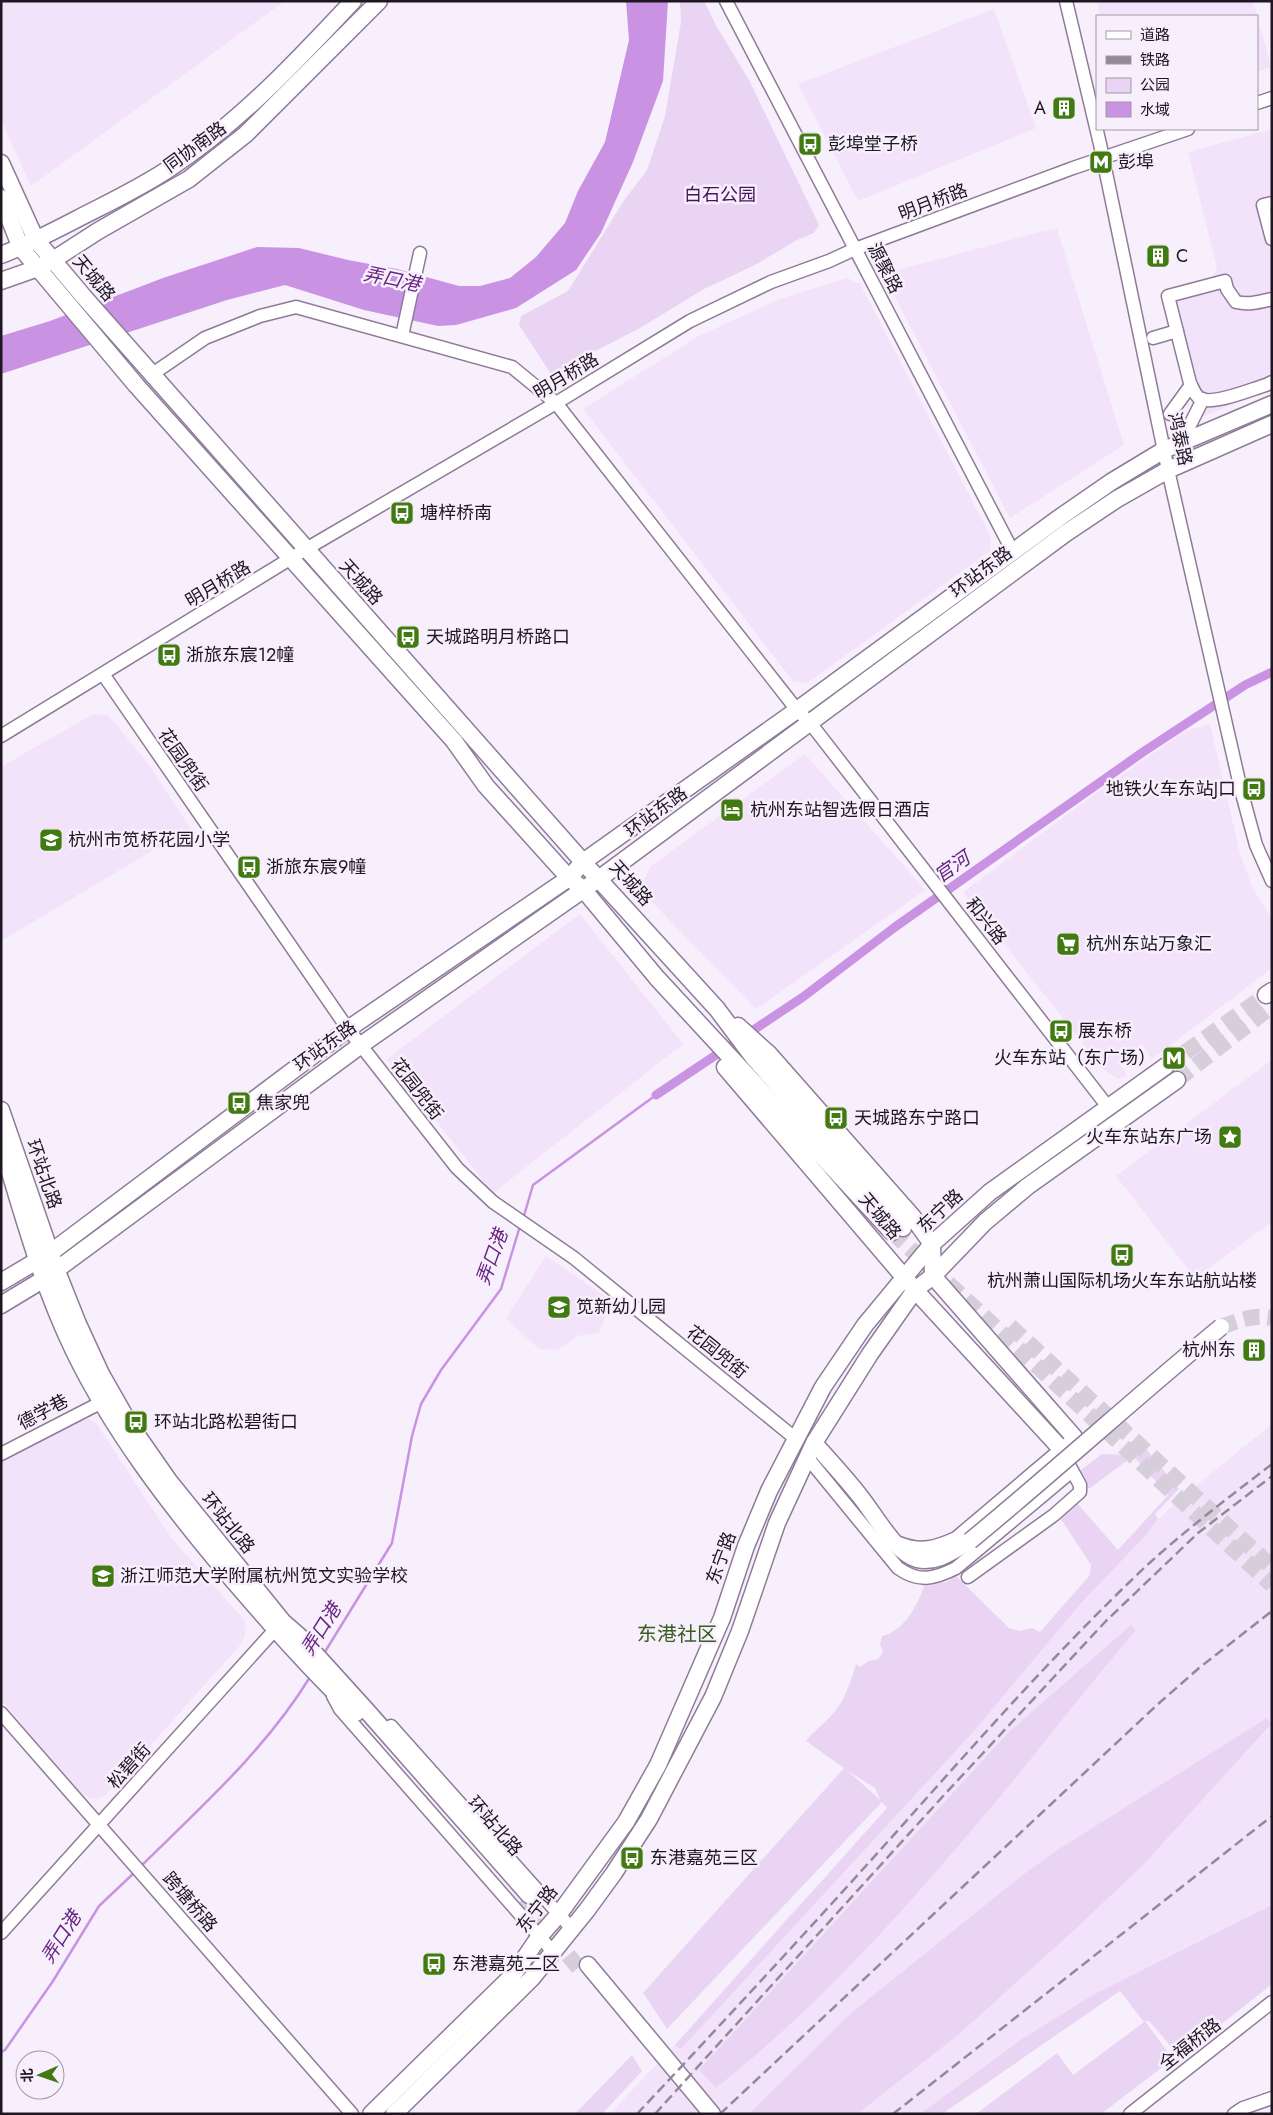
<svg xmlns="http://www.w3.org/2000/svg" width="1273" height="2115" viewBox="0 0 1273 2115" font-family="Jost,'Noto Sans SC',sans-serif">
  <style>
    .built { fill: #f2e2fa }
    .green { fill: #ead4f4; fill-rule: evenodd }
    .water { fill: #c992e3 }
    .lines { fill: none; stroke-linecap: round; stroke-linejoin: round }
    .stream { stroke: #c992e3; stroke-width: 2.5 }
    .canal { stroke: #c992e3; stroke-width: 9 }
    .major-tunnel { stroke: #d6cfdb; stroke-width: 16; stroke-dasharray: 16 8; stroke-linecap: butt }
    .minor-casing { stroke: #8f7b98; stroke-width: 15 }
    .major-casing { stroke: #8f7b98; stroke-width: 19 }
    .minor { stroke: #fff; stroke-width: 12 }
    .major { stroke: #fff; stroke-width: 16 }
    .rail { stroke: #928a96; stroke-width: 2.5; stroke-dasharray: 10 5; stroke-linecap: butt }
    .major-bridge-casing { stroke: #8f7b98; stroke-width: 19; stroke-linecap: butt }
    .major-bridge { stroke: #fff; stroke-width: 16 }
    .labels { text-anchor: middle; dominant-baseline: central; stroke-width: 5; stroke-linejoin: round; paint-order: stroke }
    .poi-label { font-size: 18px; fill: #1e1722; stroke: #f7effc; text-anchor: start }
    .street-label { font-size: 18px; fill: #1e1722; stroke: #f7effc }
    .park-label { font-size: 18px; fill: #46125a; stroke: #f7effc }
    .water-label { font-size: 19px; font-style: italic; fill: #662280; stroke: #f7effc }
    .quarter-label { font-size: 20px; fill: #385d1f; stroke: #f7effc }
  </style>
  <rect width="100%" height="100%" fill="#f7effc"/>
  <g class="built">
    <polygon points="1,1 285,1 31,186 1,120"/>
    <polygon points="1097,1 1253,1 1271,67 1257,72 1257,16 1100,16"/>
    <polygon points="994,9 1036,128 858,201 798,84"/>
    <polygon points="1272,129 1272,388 1197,419 1166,289 1212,278 1217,267 1188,152"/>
    <polygon points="1057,229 1124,445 1010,518 883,274 1040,232"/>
    <polygon points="847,278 860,284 991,537 990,551 807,683 793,681 583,409 699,336 780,299"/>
    <polygon points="93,714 107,715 116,724 151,768 190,828 1,941 1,767"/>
    <polygon points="1210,724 1240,854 1253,889 1272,918 1272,968 1152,1059 1142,1044 1118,1061 1127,1075 1118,1079 1104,1070 963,892 1111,782 1186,731"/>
    <polygon points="805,754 925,890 756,1009 647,897 643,881 651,866"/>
    <polygon points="580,914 683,1044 493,1193 387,1059"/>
    <polygon points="1272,1060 1272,1222 1195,1278 1116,1176"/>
    <polygon points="546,1256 606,1297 605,1317 599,1333 577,1336 558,1350 539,1349 506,1318"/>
    <polygon points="89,1419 96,1423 172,1539 237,1612 245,1622 245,1635 241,1644 106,1795 98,1799 90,1798 81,1793 1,1700 1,1462 77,1421"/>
    <polygon points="1272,1424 1272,1917 1120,1990 941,2114 610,2114 675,2045 783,1923 1158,1519 1187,1493"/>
  </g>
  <g class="green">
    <polygon points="680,1 704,1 717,27 749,80 819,225 814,233 797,240 755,265 704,289 640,328 551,374 519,325 521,316 568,291 623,202 647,170 665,116 681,22"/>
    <path d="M 1142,1444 L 1179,1489 L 1155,1514 L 1158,1519 L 1145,1536 L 1081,1603 L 973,1732 L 681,2049 L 675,2045 L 887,1808 L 882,1802 L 667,2029 L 643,1993 L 844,1768 L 806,1741 C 812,1733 819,1728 826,1721 C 843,1706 850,1685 856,1664 L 860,1667 L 869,1661 L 878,1659 L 883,1652 L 880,1644 L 882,1636 C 903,1632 918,1605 924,1586 L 947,1582 L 956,1576 L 1009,1628 L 1019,1631 L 1032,1628 L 1040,1632 L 1090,1575 L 1091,1565 L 1059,1516 L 1076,1502 L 1118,1550 L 1168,1495 L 1133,1456 L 1089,1489 L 1077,1473 L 1102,1454 L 1127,1455 ZM 848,1771 L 875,1788 L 880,1799 L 879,1799 Z"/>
    <path d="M 1131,1625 L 1136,1630 C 1085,1689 1038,1752 987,1812 C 904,1911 817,2008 716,2088 L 699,2070 L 1008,1733 Z"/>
    <polygon points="1267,1718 1271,1724 1144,1864 1072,1932 958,2035 857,2114 749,2114 850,2014 1024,1874 1056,1851"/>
    <polygon points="1272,1905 1272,1984 1180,2057 1149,2021 1145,2021 1173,2059 1101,2114 976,2114 1057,2053 1073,2075 1144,2022 1120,1991 942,2114 920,2114 1022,2039 1093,1995"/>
    <polygon points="632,2055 642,2071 602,2114 575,2114"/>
  </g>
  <polygon class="water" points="626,1 668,1 663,81 633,162 601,233 576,270 516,308 456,325 438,326 364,310 285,285 227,300 1,374 1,336 50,321 163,278 257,247 299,248 348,260 397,269 459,286 480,286 510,278 536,257 565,223 578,191 605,142 629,40"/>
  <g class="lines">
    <g class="stream">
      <polyline points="523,1219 533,1185 656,1095"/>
      <polyline points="323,1655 392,1543 412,1436 421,1404 441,1370 501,1289 520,1226"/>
      <path d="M 141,1866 C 201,1807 266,1749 310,1677"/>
      <polyline points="1,2052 5,2050 53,1981 99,1906 135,1872"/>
    </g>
    <polyline class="canal" points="656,1095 803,997 895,927 1143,752 1245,685 1272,672"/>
    <g class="major-tunnel">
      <polyline points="1166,1066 1266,995"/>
      <polyline points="1177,1080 1272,1006"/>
      <polyline points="892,1232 930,1267"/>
      <polyline points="948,1283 1272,1585"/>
      <polyline points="1010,1326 1272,1567"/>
      <path d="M 1221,1327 C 1238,1321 1254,1314 1272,1318"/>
      <polyline points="522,1900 583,1973"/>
    </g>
    <g class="minor-casing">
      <g id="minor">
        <polyline points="726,1 1013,552"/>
        <polyline points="1066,1 1100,144 1168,470 1241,790 1256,845 1272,881"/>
        <polyline points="1257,103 1272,98"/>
        <polyline points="1272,203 1263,205 1272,239"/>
        <path d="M 1272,299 C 1259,302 1249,305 1236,302 L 1227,289 L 1225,281 L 1168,296 L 1190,383 C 1193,389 1195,396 1201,399 C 1214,405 1252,389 1266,385 L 1272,382"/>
        <polyline points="402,336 420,253"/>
        <polyline points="1153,338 1177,331"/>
        <polyline points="151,375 205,338 260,316 296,307 512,367 556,403 797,710 811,724 1108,1107"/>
        <polyline points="1170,414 1191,385"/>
        <polyline points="1188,429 1203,399"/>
        <polyline points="103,674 348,1029 457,1168 493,1202 574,1258 796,1439"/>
        <polyline points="1,736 306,549 556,403 690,321 771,282 829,261 855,249 1073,168 1188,129"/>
        <polyline points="1,1454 102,1402"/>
        <path d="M 807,1457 L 898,1568 C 919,1583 934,1579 956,1568 L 1072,1471"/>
        <path d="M 899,1543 C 921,1552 936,1547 956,1538 L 1067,1444"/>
        <polyline points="968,1577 1054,1515 1080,1492 1080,1485 1069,1465"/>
        <polyline points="333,1696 340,1709 554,1953"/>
        <polyline points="1,1713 352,2114"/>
        <polyline points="391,1726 573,1930"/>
        <polyline points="1,1933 281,1623"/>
        <polyline points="1130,2114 1272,2002"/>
        <polyline points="1234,2114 1243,2108 1272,2098"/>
      </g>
    </g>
    <g class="major-casing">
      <g id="major">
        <polyline points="1,163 36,240 84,297 583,862 717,1009 753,1057 903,1228"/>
        <polyline points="1,198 21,248 68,304 136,385 454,741 486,786 569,878 583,889 657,978 892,1232"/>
        <path d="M 1,255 C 27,245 52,232 77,219 C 108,203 138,189 167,170 C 238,124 296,62 353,1"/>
        <polyline points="1,281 38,268 53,260 98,231 189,179 246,134 379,1"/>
        <polyline points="1266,995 1272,991"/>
        <polyline points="738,1026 769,1054 912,1216 932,1244 933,1276 1074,1437"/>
        <polyline points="725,1067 915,1290 1062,1450"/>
        <polyline points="1,1110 56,1269 78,1324 101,1374 130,1425 169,1481 283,1622 299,1636 367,1711 529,1895"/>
        <path d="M 1,1142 C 22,1212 41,1282 73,1349 C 112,1430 168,1503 226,1572 C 268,1621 309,1669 356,1713"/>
        <polyline points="1,1282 50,1253 348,1029 569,878 583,862 797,710 1059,518 1111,482 1164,450 1272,404"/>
        <polyline points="1,1305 44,1279 361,1045 600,878 1066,533 1117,499 1168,470 1272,424"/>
        <path d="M 814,1443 C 829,1460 845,1477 859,1495 C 874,1513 895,1553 917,1559 C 937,1564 954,1550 970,1541"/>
        <polyline points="588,1965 712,2114"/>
        <polyline points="371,2114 513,1975 539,1937 559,1914 626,1822 658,1765 722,1618 746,1546 769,1491 823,1387 865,1325 932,1244 990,1192 1166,1066"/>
        <polyline points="394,2114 532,1978 587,1910 614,1873 649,1819 713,1697 740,1631 777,1523 814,1443 870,1354 915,1290 933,1276 985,1222 1028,1186 1177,1080"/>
      </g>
    </g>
    <use href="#minor" class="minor"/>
    <use href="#major" class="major"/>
    <g class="rail">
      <path d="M 637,2114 C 726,2019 814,1924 900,1828 C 979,1739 1058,1650 1144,1568 C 1184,1531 1228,1498 1272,1464"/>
      <polyline points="655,2114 945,1794 1106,1621 1198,1533 1272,1476"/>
      <polyline points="720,2114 1157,1705 1199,1668 1272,1611"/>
      <polyline points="893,2114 1272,1816"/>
    </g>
    <g class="major-bridge-casing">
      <path id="major-bridge" d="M 970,1541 C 1055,1471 1136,1397 1221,1327"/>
    </g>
    <use href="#major-bridge" class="major-bridge"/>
  </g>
  <defs>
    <g id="building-square" transform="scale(1.25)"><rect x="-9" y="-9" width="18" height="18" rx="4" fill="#417a10" stroke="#f7effc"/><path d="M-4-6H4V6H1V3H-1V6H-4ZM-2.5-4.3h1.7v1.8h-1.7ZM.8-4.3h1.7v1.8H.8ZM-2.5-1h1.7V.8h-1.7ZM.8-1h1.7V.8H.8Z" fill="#fff"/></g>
    <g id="bus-square" transform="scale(1.25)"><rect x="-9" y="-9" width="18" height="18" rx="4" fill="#417a10" stroke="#f7effc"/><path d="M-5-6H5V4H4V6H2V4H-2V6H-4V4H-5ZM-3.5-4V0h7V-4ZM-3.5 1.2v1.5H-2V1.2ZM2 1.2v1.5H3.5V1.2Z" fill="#fff"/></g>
    <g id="metro-square" transform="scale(1.25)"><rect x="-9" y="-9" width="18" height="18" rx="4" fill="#417a10" stroke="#f7effc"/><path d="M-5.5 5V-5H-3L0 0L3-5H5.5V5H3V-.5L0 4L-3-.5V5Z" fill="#fff"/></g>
    <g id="hotel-square" transform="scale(1.25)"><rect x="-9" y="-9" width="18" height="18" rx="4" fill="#417a10" stroke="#f7effc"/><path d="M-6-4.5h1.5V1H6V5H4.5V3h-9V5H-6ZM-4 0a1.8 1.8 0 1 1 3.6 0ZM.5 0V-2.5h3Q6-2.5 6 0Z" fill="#fff"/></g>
    <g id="school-square" transform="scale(1.25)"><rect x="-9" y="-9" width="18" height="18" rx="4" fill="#417a10" stroke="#f7effc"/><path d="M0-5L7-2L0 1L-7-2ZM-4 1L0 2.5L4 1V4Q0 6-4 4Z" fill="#fff"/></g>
    <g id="supermarket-square" transform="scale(1.25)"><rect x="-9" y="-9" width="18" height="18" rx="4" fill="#417a10" stroke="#f7effc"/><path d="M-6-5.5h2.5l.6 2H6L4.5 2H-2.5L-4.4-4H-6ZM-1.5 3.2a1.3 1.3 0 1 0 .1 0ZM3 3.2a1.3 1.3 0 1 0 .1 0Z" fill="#fff"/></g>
    <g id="sight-square" transform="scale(1.25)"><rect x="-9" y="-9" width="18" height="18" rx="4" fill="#417a10" stroke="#f7effc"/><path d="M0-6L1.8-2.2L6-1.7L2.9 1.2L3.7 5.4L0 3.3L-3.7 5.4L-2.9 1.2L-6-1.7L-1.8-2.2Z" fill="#fff"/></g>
  </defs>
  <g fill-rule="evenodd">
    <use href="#building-square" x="1064" y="108"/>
    <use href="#bus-square" x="810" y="144"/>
    <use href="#metro-square" x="1101" y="162"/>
    <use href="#building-square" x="1158" y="256"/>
    <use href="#bus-square" x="402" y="513"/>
    <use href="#bus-square" x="408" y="637"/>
    <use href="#bus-square" x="169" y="655"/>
    <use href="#bus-square" x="1254" y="789"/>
    <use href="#hotel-square" x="732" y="810"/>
    <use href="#school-square" x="51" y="840"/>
    <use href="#bus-square" x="249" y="867"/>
    <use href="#supermarket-square" x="1068" y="944"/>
    <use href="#bus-square" x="1061" y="1031"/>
    <use href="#metro-square" x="1174" y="1058"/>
    <use href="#bus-square" x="239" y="1103"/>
    <use href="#bus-square" x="836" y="1118"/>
    <use href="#sight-square" x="1230" y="1137"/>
    <use href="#bus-square" x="1122" y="1255"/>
    <use href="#school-square" x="559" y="1307"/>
    <use href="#building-square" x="1254" y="1350"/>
    <use href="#bus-square" x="136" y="1422"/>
    <use href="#school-square" x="103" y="1576"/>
    <use href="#bus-square" x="632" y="1858"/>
    <use href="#bus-square" x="434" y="1964"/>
  </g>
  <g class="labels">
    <g class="poi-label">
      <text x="1046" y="108" text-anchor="end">A</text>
      <text x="828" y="144">彭埠堂子桥</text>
      <text x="1118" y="162">彭埠</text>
      <text x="1176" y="256">C</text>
      <text x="420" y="513">塘梓桥南</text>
      <text x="426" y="637">天城路明月桥路口</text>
      <text x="186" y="655">浙旅东宸12幢</text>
      <text x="1236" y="789" text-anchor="end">地铁火车东站J口</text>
      <text x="750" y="810">杭州东站智选假日酒店</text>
      <text x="68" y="840">杭州市笕桥花园小学</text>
      <text x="266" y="867">浙旅东宸9幢</text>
      <text x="1086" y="944">杭州东站万象汇</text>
      <text x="1078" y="1031">展东桥</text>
      <text x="1156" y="1058" text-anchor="end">火车东站（东广场）</text>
      <text x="256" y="1103">焦家兜</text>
      <text x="854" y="1118">天城路东宁路口</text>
      <text x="1212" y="1137" text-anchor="end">火车东站东广场</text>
      <text x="1122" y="1281" text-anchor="middle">杭州萧山国际机场火车东站航站楼</text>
      <text x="576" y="1307">笕新幼儿园</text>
      <text x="1236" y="1350" text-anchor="end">杭州东</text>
      <text x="154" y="1422">环站北路松碧街口</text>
      <text x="120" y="1576">浙江师范大学附属杭州笕文实验学校</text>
      <text x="650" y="1858">东港嘉苑三区</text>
      <text x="452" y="1964">东港嘉苑二区</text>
    </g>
    <g class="street-label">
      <text transform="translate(195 147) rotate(-36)">同协南路</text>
      <text transform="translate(933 202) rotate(-21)">明月桥路</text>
      <text transform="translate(885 268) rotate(63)">源聚路</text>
      <text transform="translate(94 278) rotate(50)">天城路</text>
      <text transform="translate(566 376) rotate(-31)">明月桥路</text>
      <text transform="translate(1180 439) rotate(78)">鸿泰路</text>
      <text transform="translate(981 572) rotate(-37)">环站东路</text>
      <text transform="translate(361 582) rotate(48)">天城路</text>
      <text transform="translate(218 584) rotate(-31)">明月桥路</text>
      <text transform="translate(183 760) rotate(55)">花园兜街</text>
      <text transform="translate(656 812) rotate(-36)">环站东路</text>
      <text transform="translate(631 883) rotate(48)">天城路</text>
      <text transform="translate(986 921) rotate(52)">和兴路</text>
      <text transform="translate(325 1046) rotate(-36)">环站东路</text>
      <text transform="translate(417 1089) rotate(52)">花园兜街</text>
      <text transform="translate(44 1174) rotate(71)">环站北路</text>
      <text transform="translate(940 1211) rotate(-43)">东宁路</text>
      <text transform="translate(880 1216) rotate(50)">天城路</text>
      <text transform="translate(717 1352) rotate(39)">花园兜街</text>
      <text transform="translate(43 1412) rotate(-28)">德学巷</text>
      <text transform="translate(228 1523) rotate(51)">环站北路</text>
      <text transform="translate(721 1558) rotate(-70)">东宁路</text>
      <text transform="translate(129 1766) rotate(-48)">松碧街</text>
      <text transform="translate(495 1826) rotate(49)">环站北路</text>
      <text transform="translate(190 1902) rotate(49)">跨塘桥路</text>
      <text transform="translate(537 1909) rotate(-52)">东宁路</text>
      <text transform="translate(1190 2044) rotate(-38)">全福桥路</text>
    </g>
    <g class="park-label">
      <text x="720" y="195">白石公园</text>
    </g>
    <g class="water-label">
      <text transform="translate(392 279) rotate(12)">弄口港</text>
      <text transform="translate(952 867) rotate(-35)">官河</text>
      <text transform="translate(492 1257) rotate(-70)">弄口港</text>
      <text transform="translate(321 1629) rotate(-58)">弄口港</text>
      <text transform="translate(61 1937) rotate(-58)">弄口港</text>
    </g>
    <g class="quarter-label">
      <text x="677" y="1634">东港社区</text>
    </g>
  </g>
  <rect width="1273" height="2115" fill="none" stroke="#1e1722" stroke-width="5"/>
  <rect x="1096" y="15" width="162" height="115" fill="#f7effc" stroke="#a099a5"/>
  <rect x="1106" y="31" width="25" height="8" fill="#ffffff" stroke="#a099a5"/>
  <text x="1140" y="40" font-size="15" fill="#1e1722">道路</text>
  <rect x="1106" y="56" width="25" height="8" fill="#928a96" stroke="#a099a5"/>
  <text x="1140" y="65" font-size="15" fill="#1e1722">铁路</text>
  <rect x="1106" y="78" width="25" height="15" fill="#ead4f4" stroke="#a099a5"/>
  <text x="1140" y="90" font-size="15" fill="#1e1722">公园</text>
  <rect x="1106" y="102" width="25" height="15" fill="#c992e3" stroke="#a099a5"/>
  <text x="1140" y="115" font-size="15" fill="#1e1722">水域</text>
  <g transform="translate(40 2075) rotate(268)"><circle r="24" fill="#f7effc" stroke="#a099a5"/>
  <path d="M0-4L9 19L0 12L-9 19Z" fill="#417a10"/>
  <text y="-8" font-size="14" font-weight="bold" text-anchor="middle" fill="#1e1722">北</text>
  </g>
</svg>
